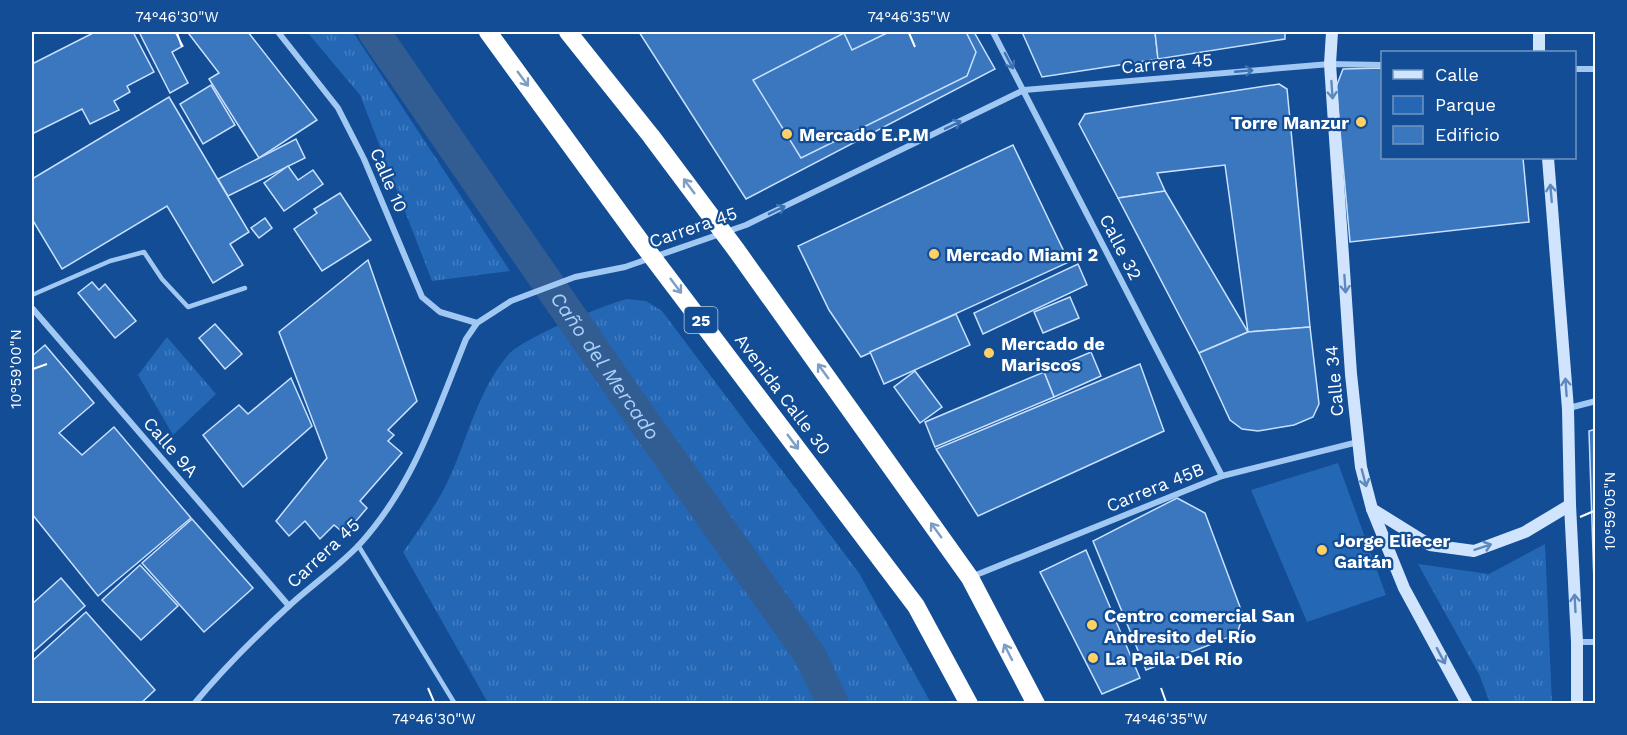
<svg xmlns="http://www.w3.org/2000/svg" width="1627" height="735" viewBox="0 0 1627 735" font-family="'Work Sans',sans-serif">
  <style>
    .grass { fill: url(#grass-tufts) }
    .park { fill: #2467b5 }
    .lines { fill: none; stroke-linecap: round; stroke-linejoin: round }
    .canal { stroke: #325d93; stroke-width: 32 }
    .building { fill: #3a77be; stroke: #c9e1fd; stroke-width: 1.5 }
    .lane { stroke: #a1c7f3; stroke-width: 4.5 }
    .street { stroke: #a1c7f3; stroke-width: 6 }
    .secondary { stroke: #d1e4fd; stroke-width: 12 }
    .highway { stroke: #fff; stroke-width: 18 }
    .oneway { stroke: #3d72b2 }
    .oneway2 { stroke: #7d9dc5 }
    .oneway3 { stroke: #5e89bf }
    .ticks { fill: none; stroke: #fff; stroke-width: 2 }
    .poi-dot { fill: #ffd063; stroke: #124d96; stroke-width: 2 }
    .labels { text-anchor: middle; dominant-baseline: central; stroke-width: 4.5; stroke-linejoin: round; paint-order: stroke }
    .shield { fill: #124d96; stroke: #b8cae0; stroke-width: 1.5 }
    .shield-label { font-size: 16px; font-weight: bold; fill: #fff }
    .street-label { font-size: 18px; fill: #fff; stroke: #124d96 }
    .poi-label { font-size: 18px; font-weight: bold; fill: #fff; stroke: #124d96; text-anchor: start }
    .water-label { font-size: 20px; font-style: italic; fill: #add1fa; stroke: #124d96 }
    .neatline { fill: none; stroke: #fff; stroke-width: 2 }
    .ticks-label { font-size: 15px; text-anchor: middle; fill: #fff }
  </style>
  <defs>
    <pattern id="grass-tufts" width="24" height="20" patternUnits="userSpaceOnUse" patternTransform="scale(1.5)"><rect width="24" height="20" fill="#2467b5"/><path d="M3 7l-1-3M5 7V3M7 7l1-3M15 17l-1-3M17 17v-4M19 17l1-3" fill="none" stroke="#457ec0"/></pattern>
  </defs>
  <rect width="100%" height="100%" fill="#124d96"/>
  <g class="grass">
    <polygon points="307,32 353,32 510,271 432,281 360,95"/>
    <path d="M 627,299 L 646,301 L 662,311 L 859,573 L 931,703 L 488,703 L 403,552 C 417,533 431,512 443,491 C 466,447 475,394 508,355 C 523,338 603,305 627,299 Z"/>
    <polygon points="167,337 216,394 173,435 138,375"/>
    <polygon points="1545,544 1552,703 1490,703 1479,674 1418,564 1489,574"/>
  </g>
  <polygon class="park" points="1338,463 1386,595 1307,622 1251,490"/>
  <g class="lines">
    <path class="canal" id="s1" d="M 374,32 L 630,402 L 810,655 L 833,704"/>
  </g>
  <g class="building">
    <polygon points="95,32 133,32 154,72 127,86 130,92 114,101 119,110 90,124 82,109 32,134 32,64"/>
    <polygon points="139,32 175,32 183,46 172,52 188,83 170,93"/>
    <polygon points="193,32 248,32 317,120 259,158 209,79 219,73 189,34"/>
    <polygon points="639,32 974,32 995,69 746,199"/>
    <polygon points="889,32 966,32 976,52 967,76 801,158 753,80 844,33 852,50"/>
    <polygon points="1022,32 1155,32 1158,59 1042,77"/>
    <polygon points="1155,32 1285,32 1285,39 1158,59"/>
    <polygon points="1382,68 1382,158 1523,158 1529,222 1350,242 1336,87 1343,69"/>
    <polygon points="1279,84 1287,89 1310,327 1248,332 1225,165 1157,173 1165,191 1118,198 1079,124 1085,114"/>
    <polygon points="211,85 235,125 203,144 180,104"/>
    <polygon points="169,97 249,232 230,244 243,265 213,283 167,206 62,269 32,219 32,179"/>
    <polygon points="296,139 305,158 228,196 218,179"/>
    <polygon points="1013,145 1069,262 861,357 829,310 798,246"/>
    <polygon points="288,166 298,180 313,170 323,184 284,211 264,183"/>
    <polygon points="1165,191 1248,332 1199,353 1118,198"/>
    <polygon points="340,193 371,240 322,271 294,229 317,213 314,209"/>
    <polygon points="265,218 272,228 259,238 251,228"/>
    <polygon points="368,260 417,401 388,430 394,435 388,441 402,453 360,501 367,508 345,534 334,525 320,539 305,521 289,536 276,521 327,458 279,332"/>
    <polygon points="1078,264 1087,285 983,334 974,313"/>
    <polygon points="92,282 99,290 105,284 136,321 115,338 78,293"/>
    <polygon points="1070,297 1079,318 1043,333 1034,312"/>
    <polygon points="956,314 970,345 884,384 870,352"/>
    <polygon points="215,324 242,354 225,369 199,338"/>
    <polygon points="1310,327 1319,404 1313,417 1294,425 1258,431 1242,429 1230,420 1199,353 1248,332"/>
    <polygon points="45,345 94,403 59,433 82,455 114,427 191,518 98,596 32,514 32,356"/>
    <polygon points="1091,352 1101,376 1054,397 1044,372"/>
    <polygon points="1140,364 1164,431 978,516 936,449"/>
    <polygon points="915,371 942,407 920,423 894,387"/>
    <polygon points="1044,372 1054,397 935,447 925,422"/>
    <polygon points="291,378 312,426 243,487 203,435 239,405 248,414"/>
    <polygon points="1596,429 1596,613 1595,613 1589,431"/>
    <polygon points="1177,498 1205,513 1243,615 1237,634 1146,670 1093,541"/>
    <polygon points="192,519 253,588 204,632 142,563"/>
    <polygon points="1086,550 1140,678 1102,694 1040,572"/>
    <polygon points="140,565 178,606 141,640 102,600"/>
    <polygon points="61,578 85,606 32,653 32,604"/>
    <polygon points="86,612 155,690 140,704 32,704 32,661"/>
  </g>
  <g class="lines">
    <g class="lane">
      <polyline points="32,295 110,261 144,252 162,279 188,307 245,288"/>
      <polyline points="358,545 455,704"/>
    </g>
    <g class="street">
      <polyline points="278,32 338,108 364,159 422,297 440,312 477,323"/>
      <polyline points="993,32 1222,476"/>
      <polyline points="1574,69 1596,69"/>
      <polyline points="32,308 289,606"/>
      <polyline points="1569,408 1596,401"/>
      <polyline points="971,577 1222,476 1358,442"/>
      <polyline points="1577,642 1596,642"/>
      <path d="M 194,704 C 223,669 256,636 290,605 C 312,585 338,567 359,545 C 414,485 436,413 466,339 L 477,323 L 511,301 L 575,277 L 625,267 L 746,225 L 1024,90 L 1330,64 L 1382,65"/>
    </g>
    <g class="secondary">
      <polyline points="1332,32 1330,64 1351,374 1361,467 1372,509 1404,588 1467,704"/>
      <polyline points="1539,32 1539,52"/>
      <polyline points="1548,158 1568,409 1570,505 1577,642 1577,704"/>
      <polyline points="1372,509 1430,545 1474,551 1525,532 1570,505"/>
    </g>
    <g class="highway">
      <polyline points="488,32 641,242 916,606 969,704"/>
      <polyline points="568,32 651,136 737,251 970,578 1036,704"/>
    </g>
  </g>
  <defs><path id="oneway-shaft" d="M-6 0H5M1.5-3L5.5 0L1.5 3" fill="none" stroke-width="1.6" stroke-linecap="round" stroke-linejoin="round" transform="scale(1.5)"/></defs>
  <g class="oneway">
    <use href="#oneway-shaft" transform="translate(1009 61) rotate(62)"/>
    <use href="#oneway-shaft" transform="translate(1244 71) rotate(-5)"/>
    <use href="#oneway-shaft" transform="translate(953 125) rotate(-26)"/>
    <use href="#oneway-shaft" transform="translate(777 210) rotate(-26)"/>
  </g>
  <g class="oneway2">
    <use href="#oneway-shaft" transform="translate(523 79) rotate(54)"/>
    <use href="#oneway-shaft" transform="translate(689 186) rotate(-127)"/>
    <use href="#oneway-shaft" transform="translate(676 286) rotate(53)"/>
    <use href="#oneway-shaft" transform="translate(823 371) rotate(-126)"/>
    <use href="#oneway-shaft" transform="translate(793 442) rotate(53)"/>
    <use href="#oneway-shaft" transform="translate(936 530) rotate(-126)"/>
    <use href="#oneway-shaft" transform="translate(1008 652) rotate(-117)"/>
  </g>
  <g class="oneway3">
    <use href="#oneway-shaft" transform="translate(1332 90) rotate(86)"/>
    <use href="#oneway-shaft" transform="translate(1551 193) rotate(-95)"/>
    <use href="#oneway-shaft" transform="translate(1345 284) rotate(86)"/>
    <use href="#oneway-shaft" transform="translate(1566 387) rotate(-94)"/>
    <use href="#oneway-shaft" transform="translate(1364 478) rotate(75)"/>
    <use href="#oneway-shaft" transform="translate(1483 547) rotate(-19)"/>
    <use href="#oneway-shaft" transform="translate(1575 603) rotate(-93)"/>
    <use href="#oneway-shaft" transform="translate(1441 656) rotate(62)"/>
  </g>
  <path class="ticks" d="M 177,33 L 182,47M 909,33 L 915,47M 33,369 L 47,364M 1580,517 L 1594,511M 428,688 L 434,702M 1161,688 L 1166,702"/>
  <g class="poi-dot">
    <circle cx="1361" cy="122" r="6"/>
    <circle cx="787" cy="134" r="6"/>
    <circle cx="934" cy="254" r="6"/>
    <circle cx="989" cy="353" r="6"/>
    <circle cx="1322" cy="550" r="6"/>
    <circle cx="1092" cy="625" r="6"/>
    <circle cx="1093" cy="658" r="6"/>
  </g>
  <g class="labels">
    <rect class="shield" x="684.5" y="307" width="33" height="26" rx="4.5"/>
    <g class="shield-label">
      <text x="701" y="320">25</text>
    </g>
    <g class="street-label">
      <text transform="translate(1167 63) rotate(-5)">Carrera 45</text>
      <text transform="translate(389 180) rotate(67)">Calle 10</text>
      <text transform="translate(693 227) rotate(-19)">Carrera 45</text>
      <text transform="translate(1121 247) rotate(63)">Calle 32</text>
      <text transform="translate(1334 381) rotate(-95)">Calle 34</text>
      <text transform="translate(783 394) rotate(53)">Avenida Calle 30</text>
      <text transform="translate(171 447) rotate(49)">Calle 9A</text>
      <text transform="translate(1155 487) rotate(-22)">Carrera 45B</text>
      <text transform="translate(323 553) rotate(-43)">Carrera 45</text>
    </g>
    <g class="poi-label">
      <text x="1349" y="122" text-anchor="end">Torre Manzur</text>
      <text x="799" y="134">Mercado E.P.M</text>
      <text x="946" y="254">Mercado Miami 2</text>
      <text x="1001" y="343">Mercado de<tspan x="1001" dy="21">Mariscos</tspan></text>
      <text x="1334" y="540">Jorge Eliecer<tspan x="1334" dy="21">Gaitán</tspan></text>
      <text x="1104" y="615">Centro comercial San<tspan x="1104" dy="21">Andresito del Río</tspan></text>
      <text x="1105" y="658">La Paila Del Río</text>
    </g>
    <g class="water-label">
      <text stroke="none"><textPath href="#s1" startOffset="406">Caño del Mercado</textPath></text>
    </g>
  </g>
  <rect width="1627" height="735" fill="none" stroke="#124d96" stroke-width="66"/>
  <rect x="1381" y="51" width="195" height="108" fill="#124d96" stroke="#7194c0" stroke-width="1.5"/>
  <rect x="1393" y="70" width="30" height="9" fill="#d1e4fd" stroke="#7194c0" stroke-width="1.5"/>
  <text x="1435" y="81" font-size="18" fill="#ffffff">Calle</text>
  <rect x="1393" y="96" width="30" height="18" fill="#2467b5" stroke="#7194c0" stroke-width="1.5"/>
  <text x="1435" y="111" font-size="18" fill="#ffffff">Parque</text>
  <rect x="1393" y="126" width="30" height="18" fill="#3a77be" stroke="#7194c0" stroke-width="1.5"/>
  <text x="1435" y="141" font-size="18" fill="#ffffff">Edificio</text>
  <rect x="33" y="33" width="1561" height="669" class="neatline"/>
  <g class="ticks-label">
    <text x="177" y="22">74°46'30"W</text>
    <text x="909" y="22">74°46'35"W</text>
    <text transform="translate(16 369) rotate(-90)" y="5">10°59'00"N</text>
    <text transform="translate(1610 511) rotate(-90)" y="5">10°59'05"N</text>
    <text x="434" y="724">74°46'30"W</text>
    <text x="1166" y="724">74°46'35"W</text>
  </g>
</svg>
